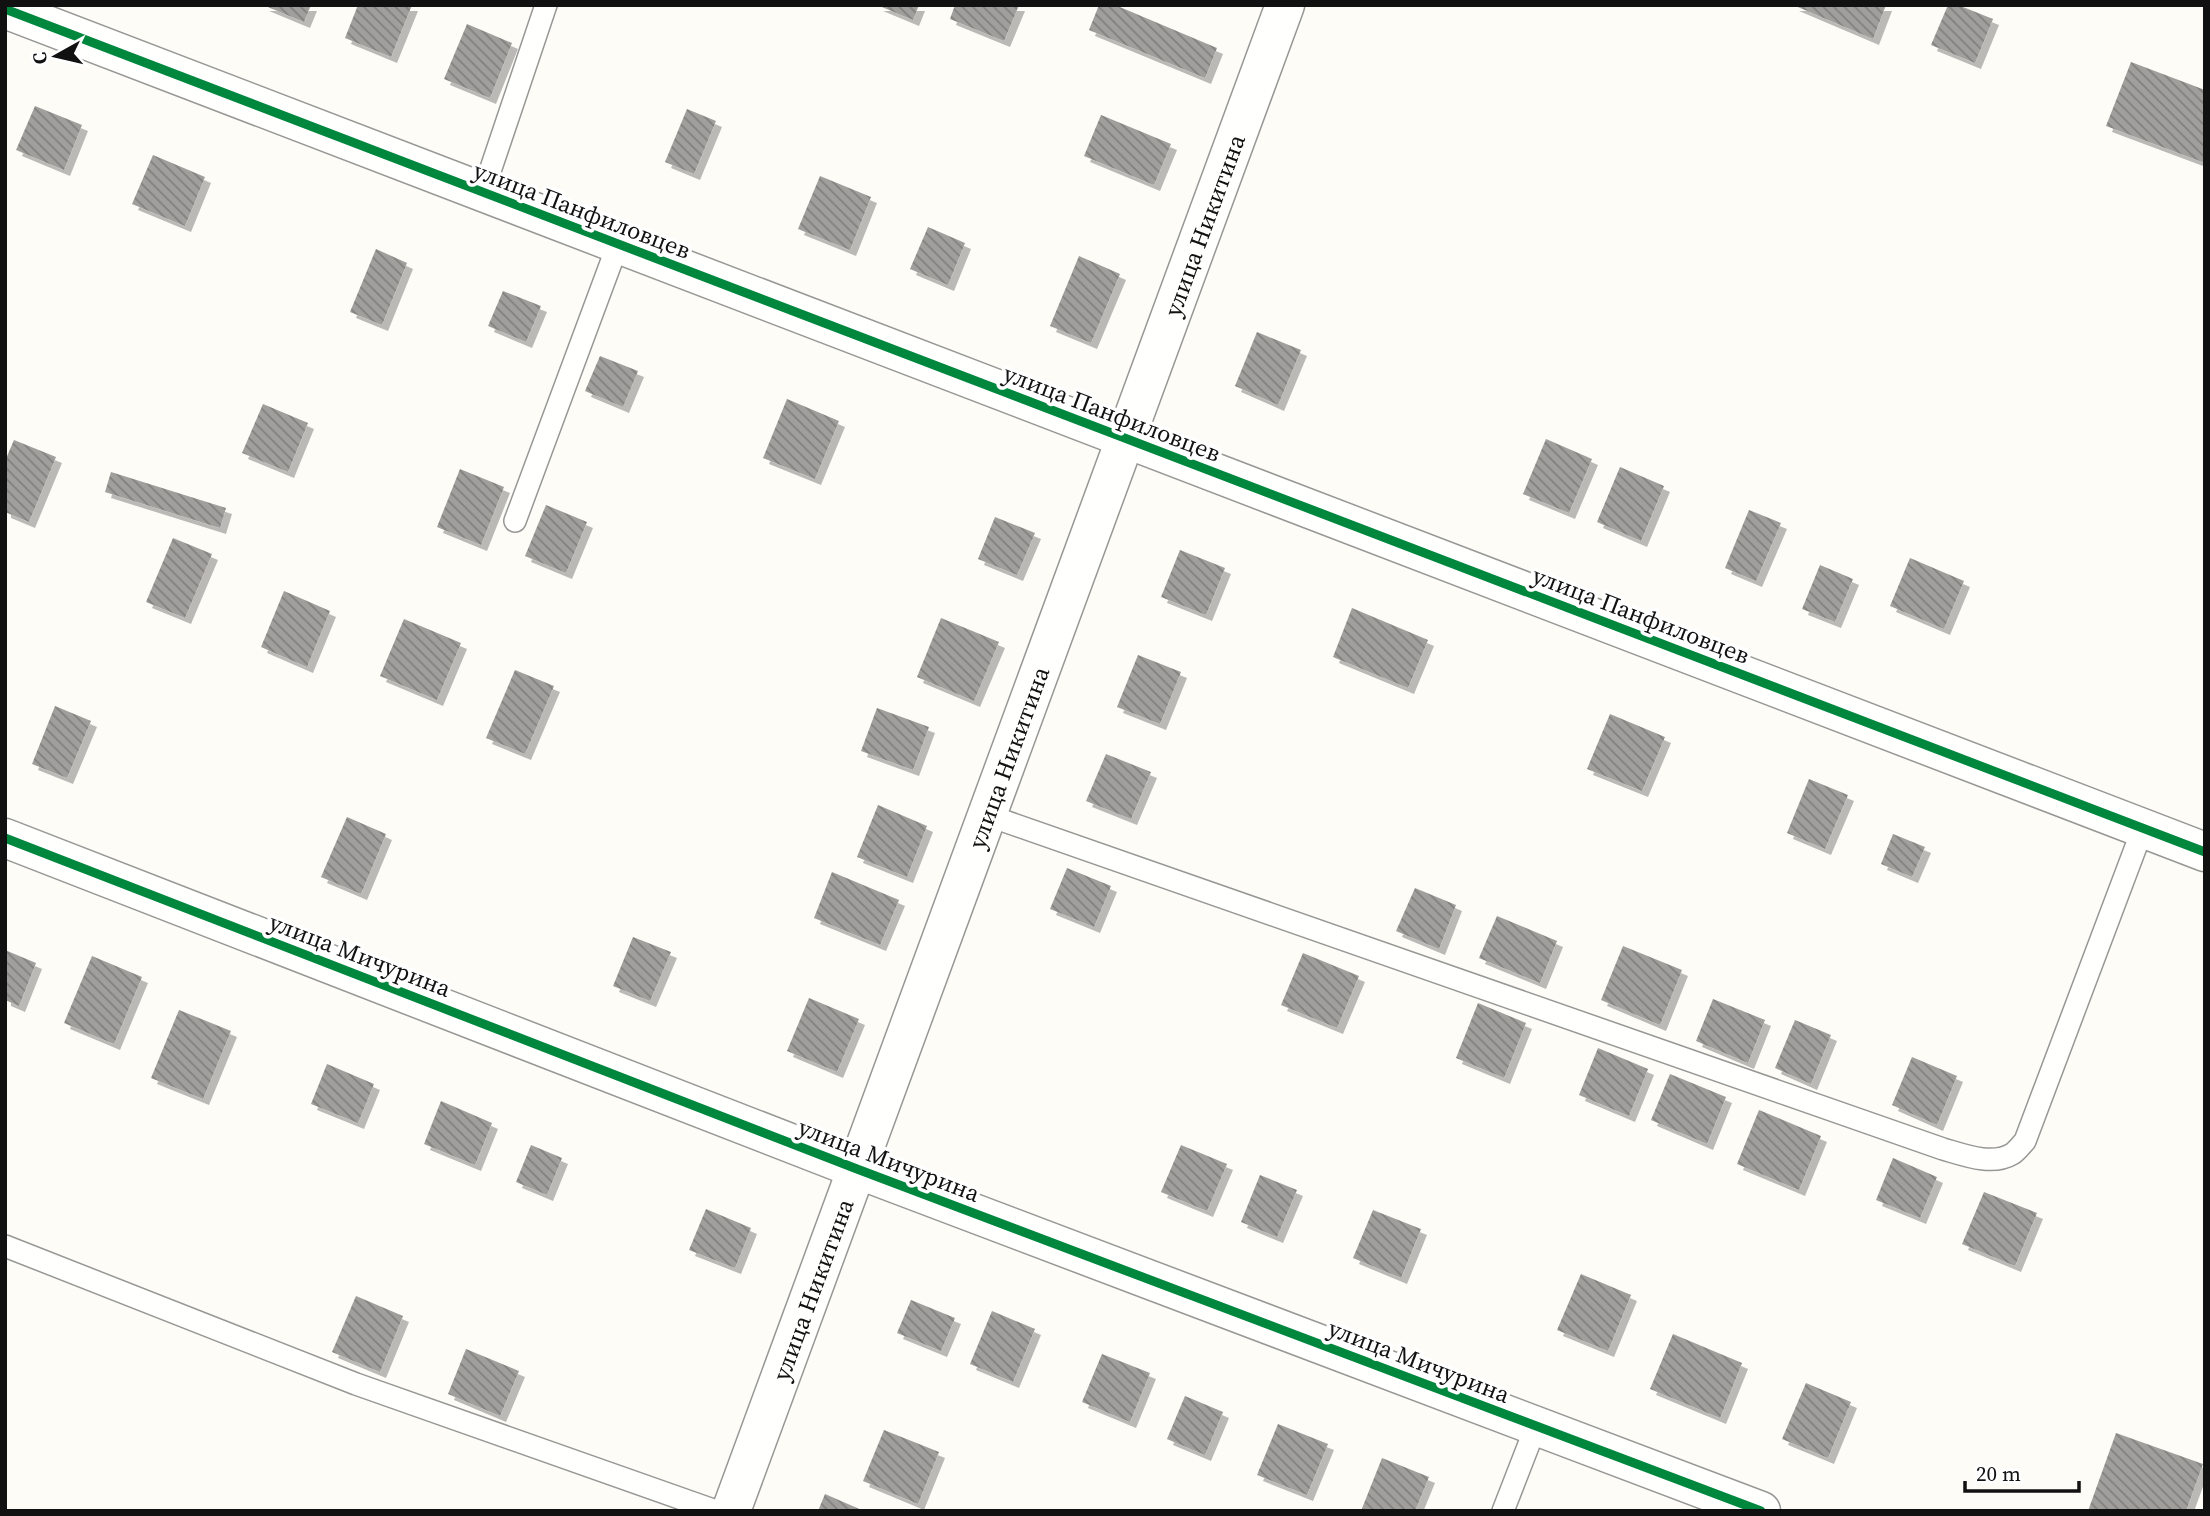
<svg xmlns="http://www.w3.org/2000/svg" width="2210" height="1516" viewBox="0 0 2210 1516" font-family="'Source Serif 4',serif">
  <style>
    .building { fill: url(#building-back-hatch); filter: url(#shadow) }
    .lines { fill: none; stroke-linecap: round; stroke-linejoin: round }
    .lane-casing { stroke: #979795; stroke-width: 24 }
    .street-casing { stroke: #979795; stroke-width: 41 }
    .lane { stroke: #fffffe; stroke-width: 21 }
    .street { stroke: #fffffe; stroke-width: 38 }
    .cycleway-casing { stroke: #fff; stroke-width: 13 }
    .cycleway { stroke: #00873e; stroke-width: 9 }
    .labels { text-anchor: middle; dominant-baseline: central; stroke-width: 7; stroke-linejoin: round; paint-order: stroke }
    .street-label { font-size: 24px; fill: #111; stroke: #fff }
  </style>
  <defs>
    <pattern id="building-back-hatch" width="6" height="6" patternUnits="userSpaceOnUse" patternTransform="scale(1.75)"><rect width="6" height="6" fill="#a19f9c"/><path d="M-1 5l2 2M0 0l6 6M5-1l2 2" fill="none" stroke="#82807e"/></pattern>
    <filter id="shadow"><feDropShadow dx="6" dy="6" stdDeviation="0" flood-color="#0004"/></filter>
  </defs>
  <rect width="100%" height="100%" fill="#fdfcf7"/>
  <g class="building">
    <polygon points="263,5 311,5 304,22"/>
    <polygon points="358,5 412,5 391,57 345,38"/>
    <polygon points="877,5 919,5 913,20"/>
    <polygon points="955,5 1019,5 1004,41 950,19"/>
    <polygon points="1099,5 1115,5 1217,48 1205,78 1089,30"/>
    <polygon points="1793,5 1886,5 1873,39"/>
    <polygon points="1948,5 1958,5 1993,19 1975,63 1931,45"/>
    <polygon points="467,24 512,43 490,98 444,79"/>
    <polygon points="2131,62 2205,90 2205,163 2106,126"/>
    <polygon points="35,106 82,125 64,170 16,150"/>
    <polygon points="687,109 716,121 694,174 665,162"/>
    <polygon points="1101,115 1171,144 1154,185 1084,156"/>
    <polygon points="153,155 205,177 185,226 132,204"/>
    <polygon points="820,176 871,197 850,250 798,229"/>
    <polygon points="928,227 965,243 948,285 910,269"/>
    <polygon points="376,249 407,263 382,325 350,312"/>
    <polygon points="1079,256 1120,274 1091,343 1050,326"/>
    <polygon points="503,291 541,306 526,342 488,326"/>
    <polygon points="1257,332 1301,350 1278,405 1235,386"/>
    <polygon points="600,356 638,371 623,407 585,391"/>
    <polygon points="787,399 839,421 815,479 763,458"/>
    <polygon points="263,404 308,423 288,472 242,453"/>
    <polygon points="1546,439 1592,459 1569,513 1523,494"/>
    <polygon points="14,440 56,457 29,522 5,512 5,461"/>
    <polygon points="1620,467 1664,486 1641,541 1597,522"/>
    <polygon points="460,469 504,487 481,545 437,527"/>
    <polygon points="111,472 226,508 220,528 105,492"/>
    <polygon points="546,505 587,522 566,573 525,556"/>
    <polygon points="1749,510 1781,523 1756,581 1725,568"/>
    <polygon points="995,517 1035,533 1017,575 978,559"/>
    <polygon points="173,538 212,554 185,618 146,602"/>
    <polygon points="1180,550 1225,568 1206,615 1161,597"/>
    <polygon points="1910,558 1964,581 1944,629 1890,606"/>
    <polygon points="1820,565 1853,579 1835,622 1802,609"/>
    <polygon points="284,591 330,611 307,667 261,647"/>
    <polygon points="1352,608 1428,640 1408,688 1333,657"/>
    <polygon points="941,618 999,642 974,701 917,677"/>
    <polygon points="404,619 461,643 437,700 380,676"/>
    <polygon points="1138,655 1181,672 1160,724 1117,707"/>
    <polygon points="515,670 554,686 525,754 486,738"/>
    <polygon points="55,706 91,721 67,778 32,764"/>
    <polygon points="877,708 929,727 913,770 861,751"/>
    <polygon points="1610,714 1665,737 1642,791 1587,769"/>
    <polygon points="1106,754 1151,772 1131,819 1086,801"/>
    <polygon points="1809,779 1848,795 1825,849 1787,833"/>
    <polygon points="878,805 927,826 907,877 857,857"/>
    <polygon points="347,817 386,834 361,894 321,877"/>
    <polygon points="1893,834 1925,847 1912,877 1881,864"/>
    <polygon points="1067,868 1111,886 1094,927 1050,909"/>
    <polygon points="832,872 899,900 880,945 814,918"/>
    <polygon points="1415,888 1456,905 1439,949 1396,931"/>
    <polygon points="1497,916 1557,941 1540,983 1479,958"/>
    <polygon points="633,937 671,952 650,1001 613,986"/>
    <polygon points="1623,946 1682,970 1660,1025 1601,1000"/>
    <polygon points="5,950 36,963 19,1006 5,1000"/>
    <polygon points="1303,953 1359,976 1337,1028 1281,1005"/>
    <polygon points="92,956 142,977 114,1044 64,1023"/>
    <polygon points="809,998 859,1019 837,1072 787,1051"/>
    <polygon points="1713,999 1765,1020 1748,1063 1696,1041"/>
    <polygon points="1478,1003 1526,1023 1504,1078 1456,1058"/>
    <polygon points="179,1010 231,1031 203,1099 151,1078"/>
    <polygon points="1795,1020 1831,1035 1811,1084 1775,1068"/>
    <polygon points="1598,1048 1648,1069 1629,1116 1579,1095"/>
    <polygon points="1912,1057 1957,1076 1937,1125 1892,1105"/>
    <polygon points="327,1064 374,1084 358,1123 311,1104"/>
    <polygon points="1670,1074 1726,1097 1707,1144 1651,1120"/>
    <polygon points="441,1101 492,1123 475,1165 424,1144"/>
    <polygon points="1759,1110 1821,1136 1799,1190 1737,1164"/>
    <polygon points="531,1145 562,1158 547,1195 516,1182"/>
    <polygon points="1181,1145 1227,1164 1207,1211 1161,1192"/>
    <polygon points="1893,1158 1937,1177 1920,1218 1876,1200"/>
    <polygon points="1260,1175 1297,1190 1277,1237 1241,1222"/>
    <polygon points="1984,1192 2037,1213 2015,1266 1962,1244"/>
    <polygon points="706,1209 751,1228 735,1268 689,1250"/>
    <polygon points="1373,1210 1421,1229 1401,1278 1353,1258"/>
    <polygon points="1581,1274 1631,1295 1608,1351 1557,1330"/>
    <polygon points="356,1296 403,1316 380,1372 332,1352"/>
    <polygon points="911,1300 955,1318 941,1351 897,1333"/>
    <polygon points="992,1311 1035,1329 1013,1382 970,1364"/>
    <polygon points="1673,1334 1742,1363 1720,1418 1650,1389"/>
    <polygon points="466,1349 519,1371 500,1416 448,1394"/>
    <polygon points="1102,1354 1150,1373 1130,1422 1082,1402"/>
    <polygon points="1806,1383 1851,1402 1828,1458 1782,1439"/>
    <polygon points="1185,1396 1223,1412 1205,1455 1167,1439"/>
    <polygon points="1278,1424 1328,1444 1307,1495 1257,1475"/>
    <polygon points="884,1430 939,1452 918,1504 863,1481"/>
    <polygon points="2116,1433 2203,1464 2186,1511 2088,1511"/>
    <polygon points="1382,1458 1429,1477 1415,1511 1361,1511"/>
    <polygon points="825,1494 864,1511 818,1511"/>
  </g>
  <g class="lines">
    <g class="lane-casing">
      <g id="lane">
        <polyline points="483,192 546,5"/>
        <polyline points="515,521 618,244"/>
        <path d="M 987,815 L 1943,1149 C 1964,1155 1992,1166 2012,1154 C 2017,1151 2021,1145 2025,1141 L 2143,828"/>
        <polyline points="5,1246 356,1384 716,1511"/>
        <polyline points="1503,1511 1536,1426"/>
      </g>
    </g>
    <g class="street-casing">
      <g id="street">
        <polyline points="5,9 2205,852"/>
        <polyline points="5,838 857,1169 1761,1511"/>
        <path id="s1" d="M 731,1511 L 1285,5"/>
      </g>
    </g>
    <use href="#lane" class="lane"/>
    <use href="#street" class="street"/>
    <g class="cycleway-casing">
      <g id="cycleway">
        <polyline points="5,9 2205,852"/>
        <polyline points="5,838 857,1169 1761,1511"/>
      </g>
    </g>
    <use href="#cycleway" class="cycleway"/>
  </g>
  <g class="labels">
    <g class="street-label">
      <text transform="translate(582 210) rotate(21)">улица Панфиловцев</text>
      <text stroke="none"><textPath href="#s1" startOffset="1370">улица Никитина</textPath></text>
      <text transform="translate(1112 413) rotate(21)">улица Панфиловцев</text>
      <text transform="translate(1641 615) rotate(21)">улица Панфиловцев</text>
      <text stroke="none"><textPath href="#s1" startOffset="803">улица Никитина</textPath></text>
      <text transform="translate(360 955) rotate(21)">улица Мичурина</text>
      <text transform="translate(889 1160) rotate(21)">улица Мичурина</text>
      <text stroke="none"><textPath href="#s1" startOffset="236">улица Никитина</textPath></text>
      <text transform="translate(1419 1361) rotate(21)">улица Мичурина</text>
    </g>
  </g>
  <rect width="2210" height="1516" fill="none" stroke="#111111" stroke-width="14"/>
  <g transform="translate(56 56) rotate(262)" stroke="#ffffff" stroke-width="5" paint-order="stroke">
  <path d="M0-5L12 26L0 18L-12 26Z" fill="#111111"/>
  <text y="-10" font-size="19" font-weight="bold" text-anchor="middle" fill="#111111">С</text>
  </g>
  <path d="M1965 1481v10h114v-10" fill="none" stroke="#111111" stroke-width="3.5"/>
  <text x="1976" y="1481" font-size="21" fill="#111111" stroke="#ffffff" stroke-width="5" paint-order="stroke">20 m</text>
</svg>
